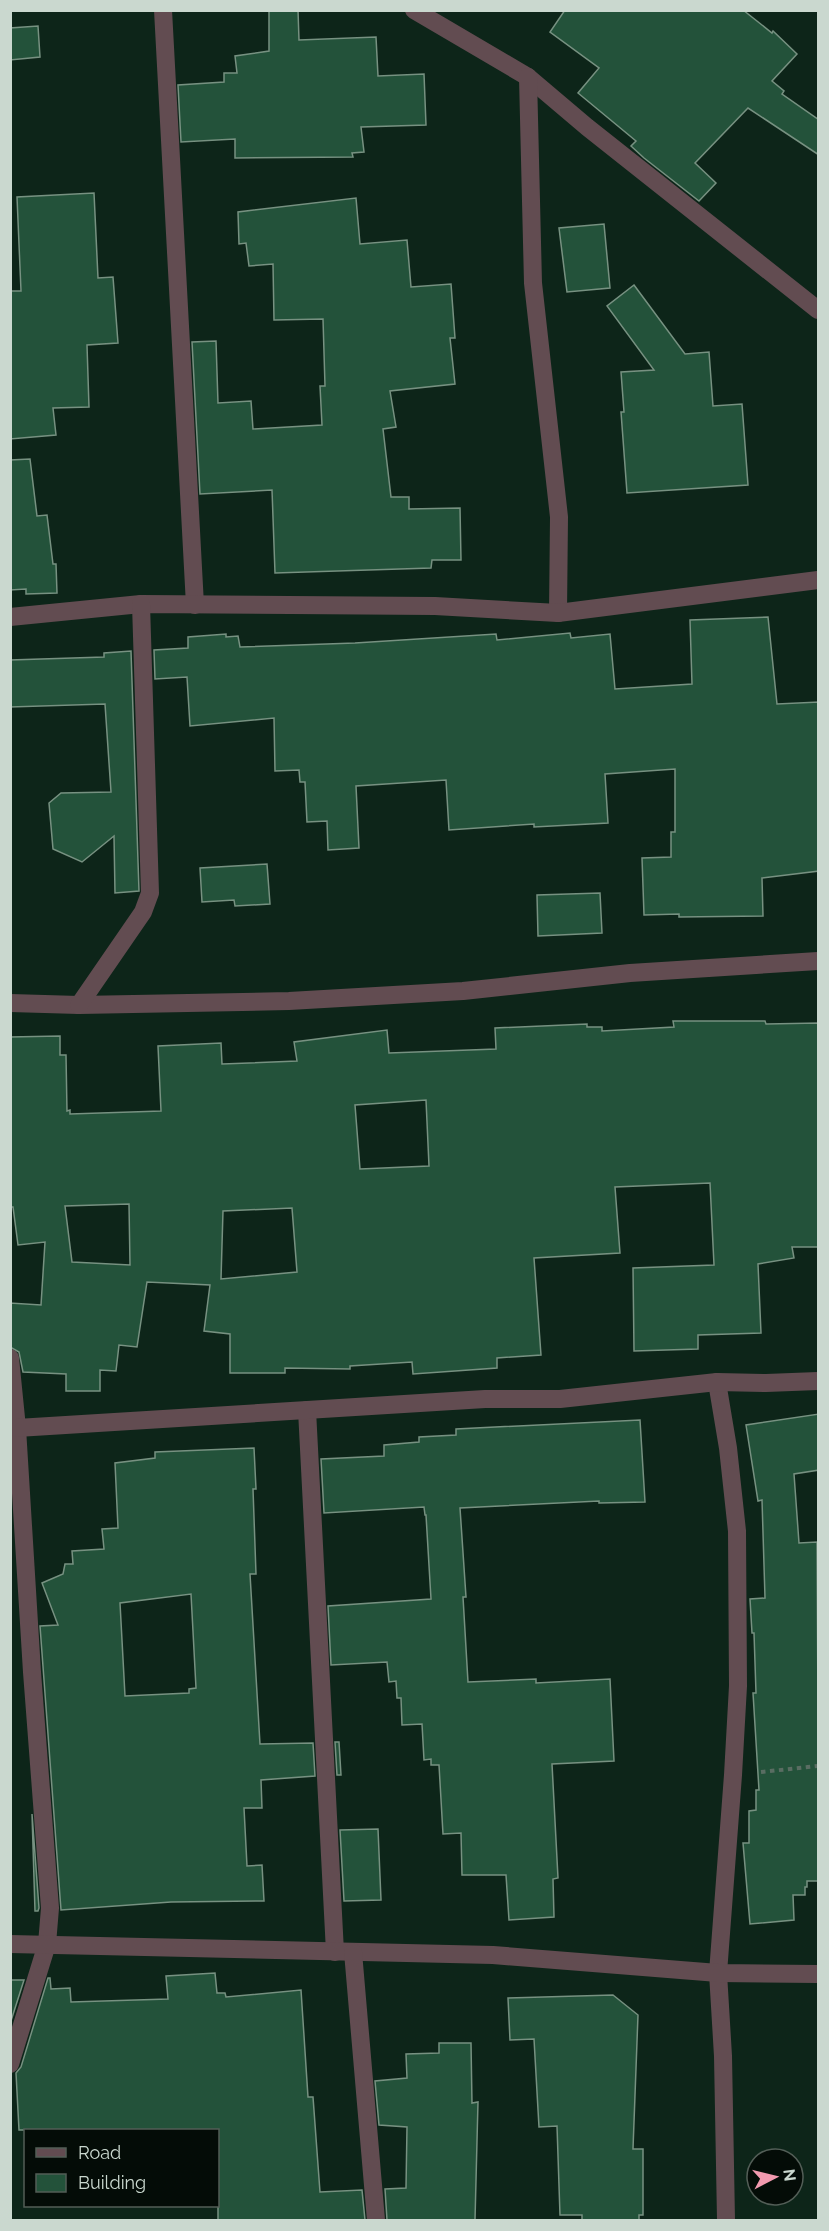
<svg xmlns="http://www.w3.org/2000/svg" width="829" height="2231" viewBox="0 0 829 2231" font-family="Raleway,sans-serif">
  <style>
    .building { fill: #23523a; stroke: #779181; stroke-width: 1.5; fill-rule: evenodd }
    .lines { fill: none; stroke-linecap: round; stroke-linejoin: round }
    .path { stroke: #596d62; stroke-width: 4; stroke-dasharray: 4.5 4.5; stroke-linecap: butt }
    .street { stroke: #624c51; stroke-width: 18 }
  </style>
  <rect width="100%" height="100%" fill="#0d2519"/>
  <g class="building">
    <polygon points="269,10 298,10 299,40 376,37 378,76 424,74 426,125 361,127 364,152 352,153 353,157 235,158 235,139 181,142 178,85 224,82 224,73 237,73 235,56 269,51"/>
    <polygon points="565,10 743,10 772,33 773,31 797,54 772,81 784,91 782,94 819,120 819,155 748,108 695,163 716,183 699,201 644,158 631,146 636,141 578,93 599,68 550,32"/>
    <polygon points="38,26 40,57 10,60 10,28"/>
    <polygon points="94,193 98,278 113,277 118,343 87,345 89,407 53,408 56,435 10,439 10,291 21,291 17,197"/>
    <polygon points="356,198 360,244 407,240 411,287 451,284 455,338 450,338 455,384 390,391 396,427 383,429 391,497 409,497 409,509 460,508 461,560 432,560 431,568 275,573 272,490 200,494 192,342 216,341 218,403 251,401 253,429 322,425 320,386 325,386 323,319 274,320 273,264 249,266 246,243 239,244 238,212"/>
    <polygon points="604,224 610,288 567,292 559,228"/>
    <polygon points="634,285 685,354 709,352 713,406 742,404 748,485 627,493 621,412 624,412 621,372 654,370 607,306"/>
    <polygon points="30,459 37,516 47,515 53,564 56,564 57,593 26,594 26,589 10,590 10,460"/>
    <polygon points="768,617 777,704 819,702 819,871 762,878 763,916 679,917 679,914 644,915 642,858 671,857 671,832 675,832 675,769 605,774 608,823 534,827 534,824 449,830 446,780 356,786 359,848 328,850 327,821 307,822 305,782 300,782 299,770 275,771 274,718 190,726 187,677 155,679 154,650 188,648 188,637 226,634 226,637 238,636 240,647 355,643 496,634 497,640 570,633 571,638 610,634 615,689 692,684 690,620"/>
    <polygon points="131,651 139,891 115,893 114,836 82,862 53,849 49,803 61,793 111,792 105,704 10,707 10,660 104,657 104,653"/>
    <polygon points="267,864 270,904 235,906 234,900 202,902 200,868"/>
    <polygon points="600,893 602,933 538,936 537,895"/>
    <path d="M 673,1021 L 765,1021 L 766,1024 L 819,1023 L 819,1247 L 792,1247 L 794,1258 L 758,1264 L 761,1333 L 698,1335 L 698,1349 L 634,1351 L 633,1268 L 714,1265 L 710,1183 L 615,1187 L 620,1253 L 534,1258 L 541,1355 L 497,1358 L 497,1368 L 413,1374 L 412,1362 L 350,1366 L 350,1369 L 285,1368 L 285,1373 L 230,1373 L 230,1334 L 204,1331 L 210,1285 L 147,1282 L 137,1347 L 119,1345 L 116,1371 L 100,1370 L 100,1391 L 66,1391 L 66,1374 L 23,1372 L 19,1352 L 10,1347 L 10,1303 L 41,1305 L 45,1242 L 18,1245 L 13,1207 L 10,1207 L 10,1037 L 60,1036 L 60,1055 L 66,1055 L 67,1111 L 70,1110 L 70,1114 L 161,1111 L 158,1046 L 221,1043 L 222,1064 L 297,1061 L 294,1042 L 387,1030 L 389,1053 L 496,1049 L 495,1028 L 587,1024 L 587,1027 L 602,1027 L 602,1031 L 674,1027 ZM 426,1100 L 429,1166 L 360,1169 L 355,1105 ZM 129,1204 L 130,1265 L 72,1262 L 65,1206 ZM 292,1208 L 297,1272 L 221,1279 L 223,1211 Z"/>
    <polygon points="819,1414 819,1470 794,1474 799,1543 817,1542 819,1881 807,1881 807,1887 805,1887 805,1895 793,1895 794,1920 750,1924 743,1843 749,1843 749,1811 756,1810 756,1790 759,1790 753,1693 756,1693 754,1633 752,1633 750,1599 765,1598 762,1500 758,1501 746,1425"/>
    <polygon points="640,1420 645,1502 599,1503 599,1501 460,1508 466,1597 463,1597 468,1682 536,1679 536,1683 610,1679 614,1761 552,1764 558,1878 553,1879 554,1917 509,1920 506,1875 462,1875 461,1833 443,1834 439,1765 431,1765 431,1759 424,1760 422,1724 402,1725 401,1698 397,1698 396,1681 389,1682 387,1662 331,1665 328,1606 431,1599 426,1515 425,1515 424,1507 324,1513 321,1459 384,1456 384,1445 419,1442 419,1437 456,1435 456,1429"/>
    <path d="M 254,1448 L 256,1489 L 253,1489 L 256,1574 L 250,1574 L 260,1744 L 313,1743 L 315,1776 L 261,1780 L 262,1808 L 244,1808 L 247,1866 L 262,1865 L 264,1901 L 171,1902 L 61,1910 L 40,1626 L 58,1625 L 42,1583 L 63,1574 L 65,1564 L 73,1564 L 72,1551 L 104,1549 L 102,1529 L 118,1528 L 115,1463 L 155,1458 L 155,1452 ZM 191,1594 L 196,1688 L 189,1689 L 189,1693 L 125,1696 L 120,1603 Z"/>
    <polygon points="335,1742 339,1742 341,1775 337,1775"/>
    <polygon points="32,1814 39,1908 38,1911 35,1911"/>
    <polygon points="378,1829 381,1900 344,1901 340,1830"/>
    <polygon points="215,1973 217,1993 225,1993 226,1997 301,1990 308,2097 313,2097 320,2192 362,2190 365,2220 218,2220 218,2130 19,2130 16,2073 21,2067 48,1978 50,1978 51,1989 70,1988 71,2002 168,1999 166,1976"/>
    <polygon points="10,1980 24,1980 10,2024"/>
    <polygon points="613,1995 638,2015 633,2149 643,2149 643,2215 639,2215 639,2220 582,2220 582,2215 560,2215 557,2126 539,2127 534,2039 510,2040 508,1998"/>
    <polygon points="439,2043 471,2043 472,2103 478,2102 475,2220 387,2220 385,2189 406,2188 407,2127 379,2125 375,2081 407,2078 406,2054 439,2053"/>
  </g>
  <g class="lines">
    <polyline class="path" points="761,1772 818,1766"/>
    <g class="street">
      <polyline points="163,10 195,605"/>
      <polyline points="414,10 528,77 587,127 818,310"/>
      <polyline points="528,77 533,283 559,517 558,613"/>
      <polyline points="10,617 141,604 435,606 558,613 818,580"/>
      <polyline points="10,1003 79,1005 289,1001 463,991 630,973 818,961"/>
      <polyline points="79,1005 143,912 150,893 141,604"/>
      <polyline points="10,1358 17,1428 32,1672 50,1908 47,1944 10,2064"/>
      <polyline points="717,1382 728,1448 737,1531 738,1686 733,1775 718,1973 723,2056 726,2220"/>
      <polyline points="307,1410 335,1952"/>
      <polyline points="17,1428 485,1399 560,1399 717,1382 766,1383 818,1381"/>
      <polyline points="10,1944 493,1955 718,1973 818,1974"/>
      <polyline points="353,1952 376,2220"/>
    </g>
  </g>
  <rect width="829" height="2231" fill="none" stroke="#cad8cf" stroke-width="24"/>
  <rect x="24" y="2129" width="195" height="78" fill="#040c07" stroke="#535e57" stroke-width="1.5"/>
  <rect x="36" y="2148" width="30" height="9" fill="#624c51" stroke="#535e57" stroke-width="1.5"/>
  <text x="78" y="2159" font-size="18" fill="#cad8cf">Road</text>
  <rect x="36" y="2174" width="30" height="18" fill="#23523a" stroke="#535e57" stroke-width="1.5"/>
  <text x="78" y="2189" font-size="18" fill="#cad8cf">Building</text>
  <g transform="translate(775 2177) rotate(83)"><circle r="28" fill="#040c07" stroke="#535e57" stroke-width="1.5"/>
  <path d="M0-4.5L10 22L0 15L-10 22Z" fill="#f29aaf"/>
  <text y="-9" font-size="16" font-weight="bold" text-anchor="middle" fill="#cad8cf">N</text>
  </g>
</svg>
